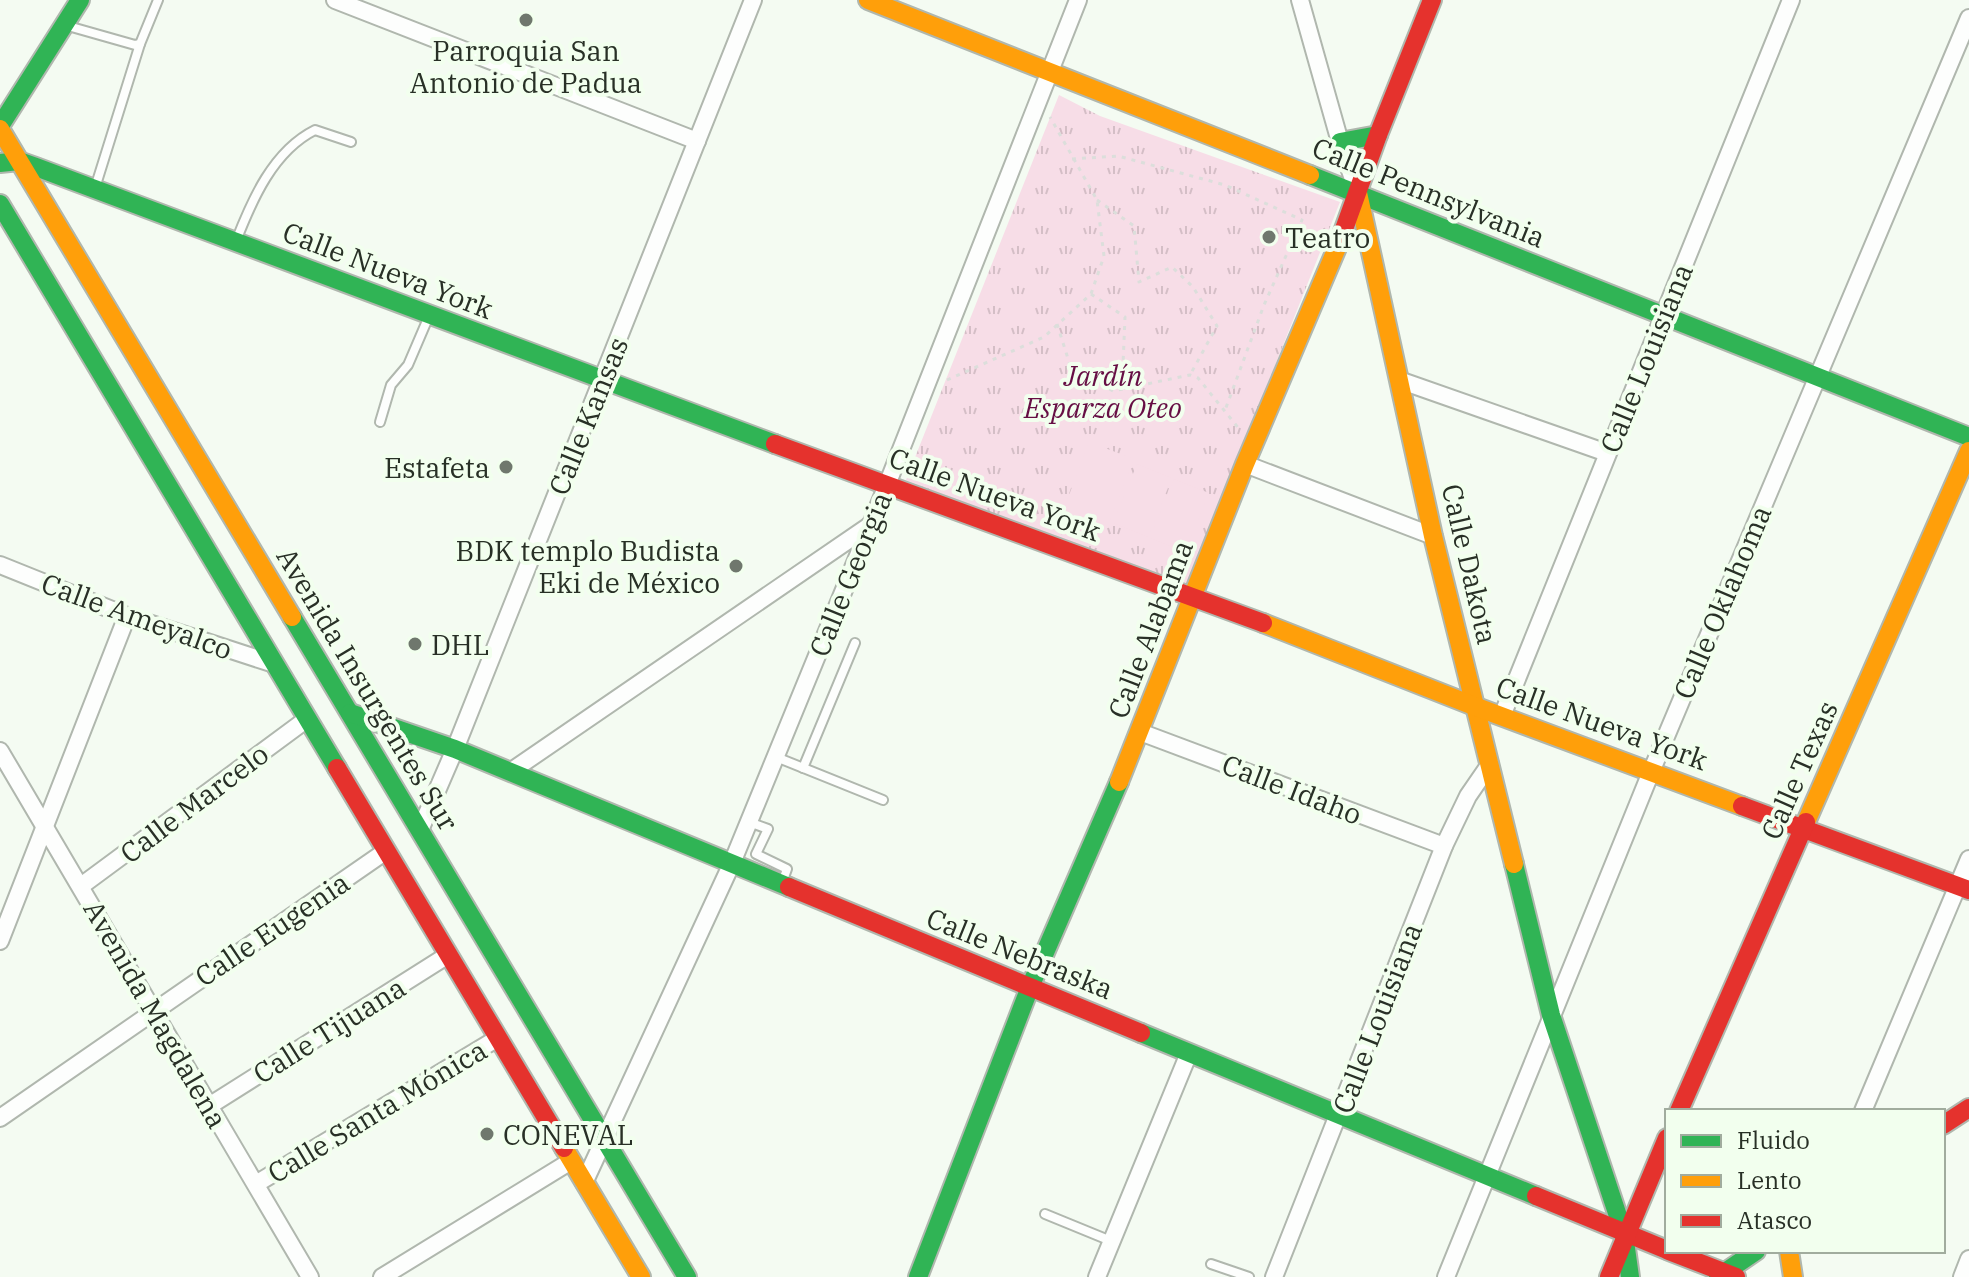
<svg xmlns="http://www.w3.org/2000/svg" width="1969" height="1277" viewBox="0 0 1969 1277" font-family="'IBM Plex Serif',serif">
  <style>
    .grass { fill: url(#grass-tufts) }
    .garden { fill: #f7dde7 }
    .lines { fill: none; stroke-linecap: round; stroke-linejoin: round }
    .lane-casing { stroke: #b0b7ae; stroke-width: 12 }
    .street-casing { stroke: #b0b7ae; stroke-width: 20 }
    .fast-casing { stroke: #b0b7ae; stroke-width: 22 }
    .slow-casing { stroke: #b0b7ae; stroke-width: 22 }
    .jam-casing { stroke: #b0b7ae; stroke-width: 22 }
    .path { stroke: #dcdedb; stroke-width: 3; stroke-dasharray: 4 6; stroke-linecap: butt }
    .lane { stroke: #fdfefd; stroke-width: 8 }
    .street { stroke: #fdfefd; stroke-width: 16 }
    .fast { stroke: #30b455; stroke-width: 18 }
    .slow { stroke: #ff9f0a; stroke-width: 18 }
    .jam { stroke: #e5322d; stroke-width: 18 }
    .poi-dot { fill: #6f776d; stroke: #f2ffee; stroke-width: 3 }
    .labels { text-anchor: middle; dominant-baseline: central; stroke-width: 8; stroke-linejoin: round; paint-order: stroke }
    .poi-label { font-size: 28px; fill: #283026; stroke: #f2ffee; text-anchor: start }
    .street-label { font-size: 28px; fill: #283026; stroke: #f2ffee }
    .park-label { font-size: 28px; font-style: italic; fill: #660e44; stroke: #f2ffee }
  </style>
  <defs>
    <pattern id="grass-tufts" width="24" height="20" patternUnits="userSpaceOnUse" patternTransform="scale(2)"><rect width="24" height="20" fill="#f7dde7"/><path d="M3 7l-1-3M5 7V3M7 7l1-3M15 17l-1-3M17 17v-4M19 17l1-3" fill="none" stroke="#d4bec6"/></pattern>
  </defs>
  <rect width="100%" height="100%" fill="#f4fbf2"/>
  <polygon class="grass" points="1059,95 1100,116 1340,202 1185,592 906,480"/>
  <g class="garden">
    <polygon points="1089,442 1134,459 1107,528 1063,511"/>
    <polygon points="1137,464 1172,478 1148,537 1113,523"/>
    <polygon points="1174,479 1209,493 1185,552 1150,538"/>
  </g>
  <g class="lines">
    <g class="lane-casing">
      <g id="lane">
        <polyline points="68,26 135,45 140,44 158,0"/>
        <polyline points="95,188 140,44"/>
        <path d="M 236,241 C 252,200 273,151 315,130 L 351,142"/>
        <polyline points="380,422 391,385 408,365 429,316"/>
        <polyline points="776,757 883,800"/>
        <polyline points="803,768 855,643"/>
        <polyline points="749,822 768,829 756,854 787,869 782,883"/>
        <polyline points="1045,1214 1111,1241"/>
        <polyline points="1211,1264 1249,1277"/>
      </g>
    </g>
    <g class="street-casing">
      <g id="street">
        <polyline points="335,0 697,141"/>
        <polyline points="1300,0 1340,142 1358,193"/>
        <polyline points="1399,380 1607,453"/>
        <polyline points="1245,464 1433,536"/>
        <polyline points="0,565 127,616 274,664"/>
        <polyline points="1502,716 1791,0"/>
        <polyline points="1140,732 1444,846"/>
        <polyline points="0,751 310,1277"/>
        <polyline points="510,772 869,526"/>
        <polyline points="420,830 455,749 753,0"/>
        <polyline points="81,886 307,719"/>
        <polyline points="0,941 127,616"/>
        <polyline points="209,1106 448,955"/>
        <polyline points="1863,1111 1969,859"/>
        <polyline points="0,1118 386,851"/>
        <polyline points="584,1183 732,863 887,485 1078,0"/>
        <polyline points="256,1184 498,1038"/>
        <polyline points="382,1277 571,1161"/>
        <polyline points="1097,1277 1189,1053"/>
        <polyline points="1274,1277 1444,846 1468,796 1490,764"/>
        <polyline points="1446,1277 1651,772 1969,18"/>
        <polyline points="1962,1277 1969,1259"/>
      </g>
    </g>
    <g class="fast-casing">
      <g id="fast">
        <polyline points="0,126 80,0"/>
        <polyline points="1340,142 1378,135"/>
        <polyline points="0,163 19,161 36,167 775,444"/>
        <polyline points="1310,175 1969,437"/>
        <polyline points="0,204 337,768"/>
        <polyline points="292,617 687,1277"/>
        <polyline points="350,713 455,749 789,887"/>
        <polyline points="1514,864 1551,1015 1624,1234 1630,1277"/>
        <polyline points="1141,1033 1536,1196"/>
        <polyline points="918,1277 1030,987 1119,782"/>
        <polyline points="1718,1277 1756,1251"/>
      </g>
    </g>
    <g class="slow-casing">
      <g id="slow">
        <polyline points="868,0 1310,175"/>
        <polyline points="0,129 292,617"/>
        <polyline points="1358,193 1433,536 1514,864"/>
        <polyline points="1263,623 1474,706 1742,806"/>
        <polyline points="1119,782 1245,464 1339,243"/>
        <polyline points="1806,822 1969,451"/>
        <polyline points="564,1148 641,1277"/>
        <polyline points="1789,1251 1793,1277"/>
      </g>
    </g>
    <g class="jam-casing">
      <g id="jam">
        <polyline points="1339,243 1378,135 1432,0"/>
        <polyline points="775,444 1263,623"/>
        <polyline points="337,768 564,1148"/>
        <polyline points="1742,806 1969,890"/>
        <polyline points="789,887 1141,1033"/>
        <polyline points="1679,1111 1806,822"/>
        <polyline points="1943,1125 1969,1108"/>
        <polyline points="1536,1196 1667,1250"/>
        <polyline points="1669,1251 1736,1277"/>
        <polyline points="1609,1277 1667,1138"/>
      </g>
    </g>
    <g class="path">
      <polyline points="1072,159 1118,156 1225,185 1302,220 1264,305 1224,413"/>
      <polyline points="1097,200 1134,226 1139,282 1172,267 1193,287 1217,326 1190,375"/>
      <polyline points="1091,294 1125,317 1122,389"/>
      <polyline points="1057,324 1071,368 1113,391 1190,375 1198,378 1240,430"/>
      <polyline points="947,380 1044,337 1091,294 1104,256 1097,200 1050,117"/>
    </g>
    <use href="#lane" class="lane"/>
    <use href="#street" class="street"/>
    <use href="#fast" class="fast"/>
    <use href="#slow" class="slow"/>
    <use href="#jam" class="jam"/>
  </g>
  <g class="poi-dot">
    <circle cx="526" cy="20" r="8"/>
    <circle cx="1269" cy="237" r="8"/>
    <circle cx="506" cy="467" r="8"/>
    <circle cx="736" cy="566" r="8"/>
    <circle cx="415" cy="644" r="8"/>
    <circle cx="487" cy="1134" r="8"/>
  </g>
  <g class="labels">
    <g class="poi-label">
      <text x="526" y="50" text-anchor="middle">Parroquia San<tspan x="526" dy="32">Antonio de Padua</tspan></text>
      <text x="1285" y="237">Teatro</text>
      <text x="490" y="467" text-anchor="end">Estafeta</text>
      <text x="720" y="550" text-anchor="end">BDK templo Budista<tspan x="720" dy="32">Eki de México</tspan></text>
      <text x="431" y="644">DHL</text>
      <text x="503" y="1134">CONEVAL</text>
    </g>
    <g class="street-label">
      <text transform="translate(1429 192) rotate(22)">Calle Pennsylvania</text>
      <text transform="translate(388 270) rotate(21)">Calle Nueva York</text>
      <text transform="translate(1646 358) rotate(-68)">Calle Louisiana</text>
      <text transform="translate(588 416) rotate(-68)">Calle Kansas</text>
      <text transform="translate(995 494) rotate(20)">Calle Nueva York</text>
      <text transform="translate(1470 564) rotate(77)">Calle Dakota</text>
      <text transform="translate(850 574) rotate(-68)">Calle Georgia</text>
      <text transform="translate(1722 602) rotate(-67)">Calle Oklahoma</text>
      <text transform="translate(137 616) rotate(20)">Calle Ameyalco</text>
      <text transform="translate(1150 629) rotate(-69)">Calle Alabama</text>
      <text transform="translate(368 689) rotate(59)">Avenida Insurgentes Sur</text>
      <text transform="translate(1602 723) rotate(20)">Calle Nueva York</text>
      <text transform="translate(1799 770) rotate(-66)">Calle Texas</text>
      <text transform="translate(1292 789) rotate(21)">Calle Idaho</text>
      <text transform="translate(194 803) rotate(-37)">Calle Marcelo</text>
      <text transform="translate(272 929) rotate(-34)">Calle Eugenia</text>
      <text transform="translate(1020 953) rotate(22)">Calle Nebraska</text>
      <text transform="translate(156 1014) rotate(60)">Avenida Magdalena</text>
      <text transform="translate(1377 1018) rotate(-69)">Calle Louisiana</text>
      <text transform="translate(329 1030) rotate(-32)">Calle Tijuana</text>
      <text transform="translate(377 1111) rotate(-31)">Calle Santa Mónica</text>
    </g>
    <g class="park-label">
      <text x="1103" y="375">Jardín<tspan x="1103" dy="32">Esparza Oteo</tspan></text>
    </g>
  </g>
  <rect x="1665" y="1109" width="280" height="144" fill="#f2ffee" stroke="#a1ac9e" stroke-width="2"/>
  <rect x="1681" y="1135" width="40" height="12" fill="#30b455" stroke="#a1ac9e" stroke-width="2"/>
  <text x="1737" y="1149" font-size="24" fill="#283026">Fluido</text>
  <rect x="1681" y="1175" width="40" height="12" fill="#ff9f0a" stroke="#a1ac9e" stroke-width="2"/>
  <text x="1737" y="1189" font-size="24" fill="#283026">Lento</text>
  <rect x="1681" y="1215" width="40" height="12" fill="#e5322d" stroke="#a1ac9e" stroke-width="2"/>
  <text x="1737" y="1229" font-size="24" fill="#283026">Atasco</text>
</svg>
